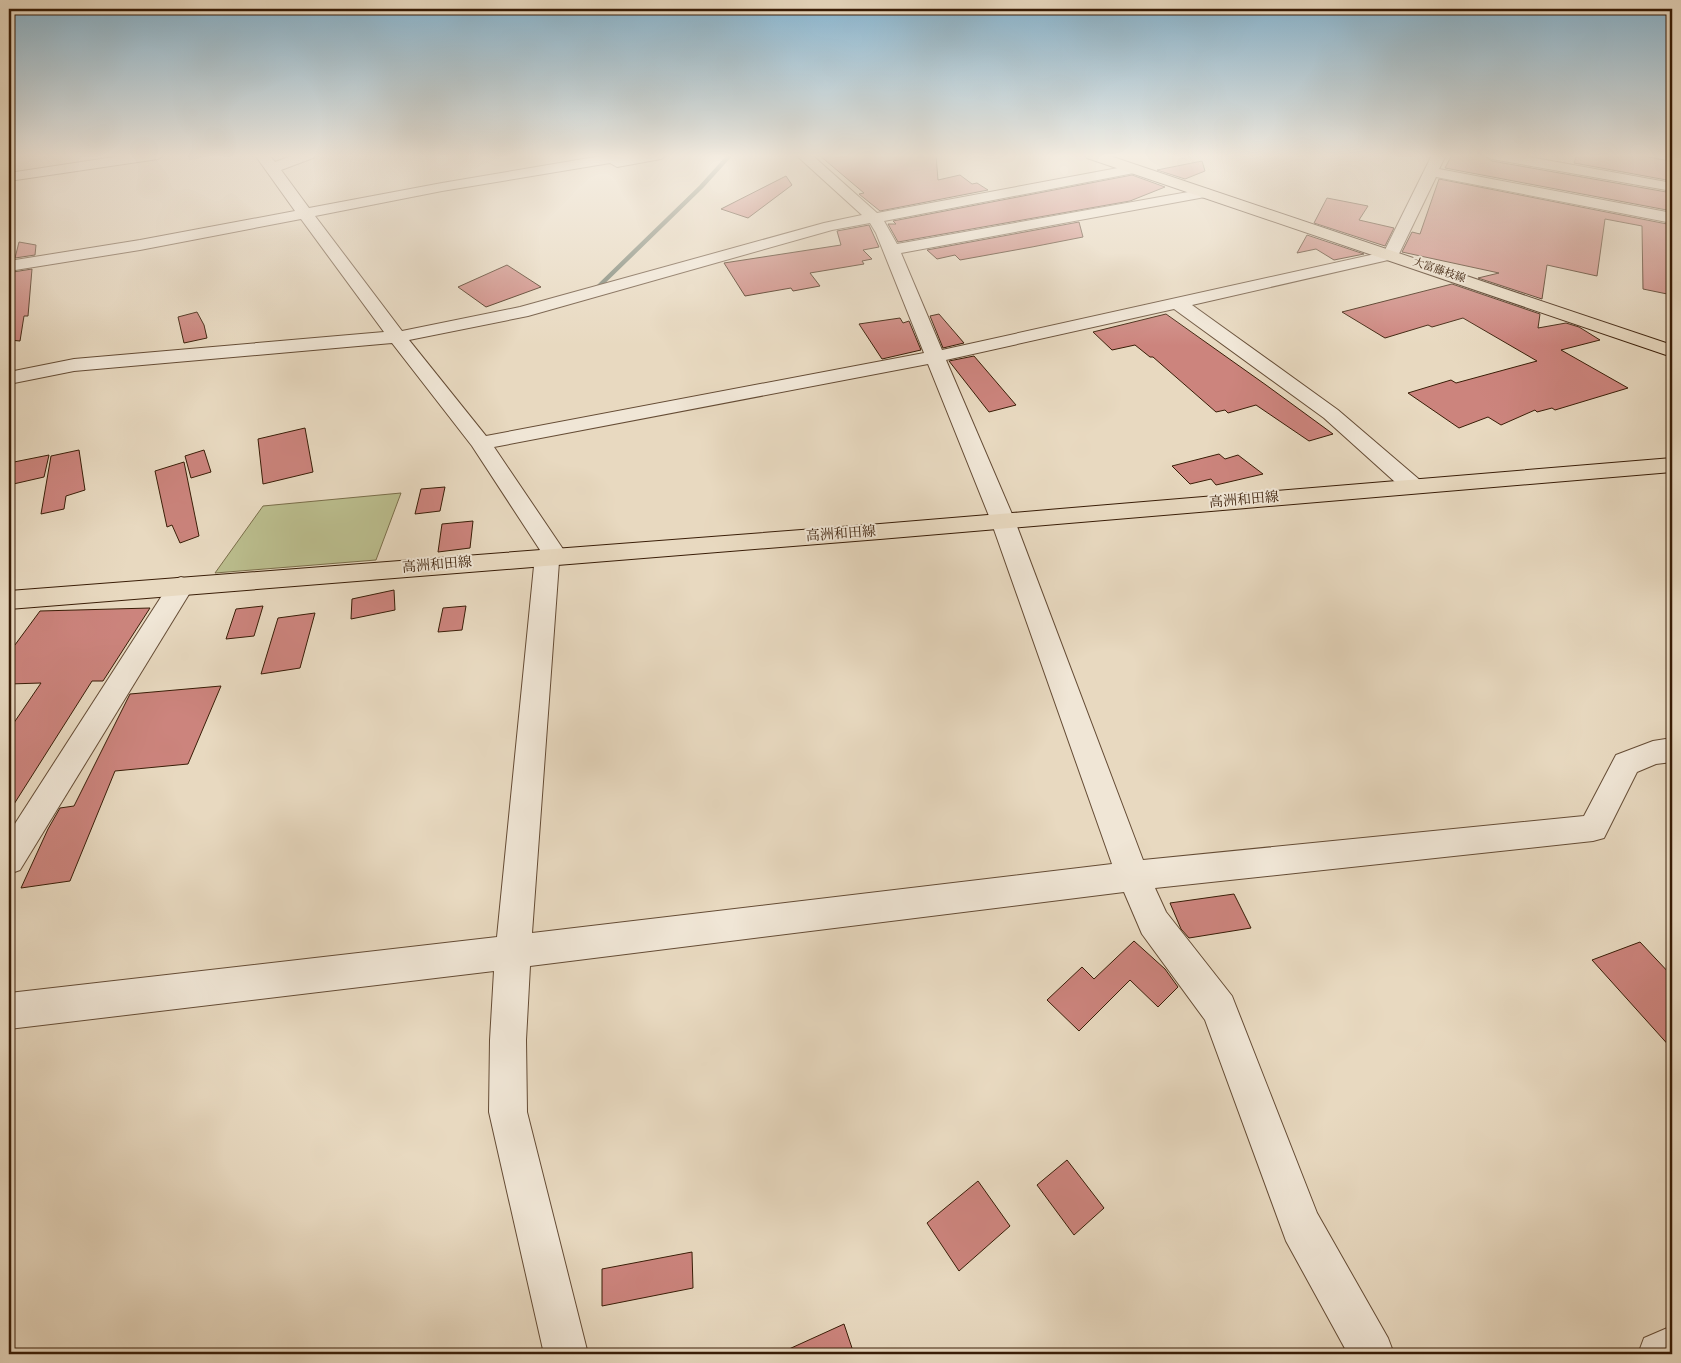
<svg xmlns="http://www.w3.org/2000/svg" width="1681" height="1363" viewBox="0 0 1681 1363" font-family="'Old Standard TT','Noto Serif JP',serif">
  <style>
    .green { fill: #bbbe8e; stroke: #7a6e4a }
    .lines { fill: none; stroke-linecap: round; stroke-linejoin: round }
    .stream { stroke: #717b6c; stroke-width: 4.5 }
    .building { fill: #cc847d; stroke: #391d07 }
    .minor-casing { stroke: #654c35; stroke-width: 2 }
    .major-casing { stroke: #391d07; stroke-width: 2 }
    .minor { fill: #f0e6d6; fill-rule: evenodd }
    .major { fill: #e8d9c0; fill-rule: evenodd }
    .labels { text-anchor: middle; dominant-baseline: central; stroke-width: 4; stroke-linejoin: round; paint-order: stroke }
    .far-street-label { font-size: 11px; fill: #391d07; stroke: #f0e6d6 }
    .street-label { font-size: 14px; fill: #391d07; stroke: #f0e6d6 }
  </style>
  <rect width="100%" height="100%" fill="#e8d9c0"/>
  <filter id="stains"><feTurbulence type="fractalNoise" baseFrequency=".004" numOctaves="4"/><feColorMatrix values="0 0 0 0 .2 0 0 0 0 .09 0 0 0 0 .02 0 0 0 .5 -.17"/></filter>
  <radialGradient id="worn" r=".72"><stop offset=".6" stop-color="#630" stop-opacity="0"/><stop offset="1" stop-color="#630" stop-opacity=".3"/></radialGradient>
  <polygon class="green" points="401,493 376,560 215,573 263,506"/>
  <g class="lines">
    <polyline class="stream" points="596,289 701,187 730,155"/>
  </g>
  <g class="building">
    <polygon points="819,155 936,155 938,180 960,175 972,184 977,183 988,190 880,211 859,194 864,193"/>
    <polygon points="1452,155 1483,155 1492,161 1672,193 1672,211 1445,168"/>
    <polygon points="1577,155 1638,155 1670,161 1669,163 1672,163 1672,181 1574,163"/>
    <polygon points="1202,161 1205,171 1185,179 1157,170"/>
    <polygon points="1132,175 1165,187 1130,201 898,242 888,224 896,224 893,221"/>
    <polygon points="786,176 792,185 748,218 721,209"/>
    <polygon points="1439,179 1672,225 1672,295 1643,289 1642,226 1605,219 1597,276 1547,265 1542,299 1478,278 1499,273 1402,252 1412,232 1420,234"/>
    <polygon points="1327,198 1368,206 1359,220 1394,228 1385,246 1314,223"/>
    <polygon points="1079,222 1083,237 1032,247 960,260 955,255 937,259 927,250"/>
    <polygon points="869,225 879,247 863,250 872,259 862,261 864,264 810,273 820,286 793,291 791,288 745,296 724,263 841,245 837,231"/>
    <polygon points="1307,235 1364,254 1334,260 1316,249 1297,253"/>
    <polygon points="19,242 36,245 35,255 15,258"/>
    <polygon points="507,265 541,287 486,307 458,287"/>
    <polygon points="32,269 28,316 24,316 20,341 9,340 9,286 13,272"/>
    <polygon points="1452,284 1540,314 1538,328 1566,323 1579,327 1600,340 1561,350 1628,388 1555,410 1552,408 1537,412 1535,410 1501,425 1488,417 1459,428 1408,393 1451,380 1456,383 1537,361 1463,318 1432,327 1428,325 1385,338 1342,312"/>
    <polygon points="197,312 204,325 207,338 184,343 178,317"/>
    <polygon points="939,314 964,343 943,348 930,316"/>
    <polygon points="1166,314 1266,385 1333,434 1309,441 1256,405 1228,413 1225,410 1216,412 1153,357 1150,357 1135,345 1112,350 1093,332"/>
    <polygon points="900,318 903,323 909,321 921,350 882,359 859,324"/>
    <polygon points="974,356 1016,405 989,412 949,361"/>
    <polygon points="305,428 313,472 263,484 258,439"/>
    <polygon points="79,450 85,490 66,496 64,509 41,514 51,456"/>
    <polygon points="204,450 211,472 191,478 185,456"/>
    <polygon points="1219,454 1225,459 1238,455 1263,474 1216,485 1211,479 1190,484 1172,466"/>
    <polygon points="49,455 44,477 9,485 9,463"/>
    <polygon points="184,462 199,536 180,543 172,525 167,527 155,471"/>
    <polygon points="445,487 440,511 415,514 421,489"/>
    <polygon points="473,521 470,548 438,552 442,524"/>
    <polygon points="394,590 395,610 351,619 352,599"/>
    <polygon points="263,606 254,636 226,639 236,609"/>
    <polygon points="466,606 462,630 438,632 443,608"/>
    <polygon points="150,608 103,681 92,681 9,812 9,730 41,683 9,684 9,653 40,611"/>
    <polygon points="315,613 300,668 261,674 278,618"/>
    <polygon points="221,686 188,764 115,771 70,881 21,888 48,829 60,808 74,806 130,694"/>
    <polygon points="1234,894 1251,928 1189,938 1181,929 1170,903"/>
    <polygon points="1134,941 1165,969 1178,987 1158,1007 1130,980 1079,1031 1047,1000 1082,967 1094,979"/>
    <polygon points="1640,942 1672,976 1672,1049 1592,960"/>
    <polygon points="1067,1160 1104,1208 1074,1235 1037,1185"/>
    <polygon points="978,1181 1010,1226 959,1271 927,1223"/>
    <polygon points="692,1252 693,1288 602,1306 602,1269"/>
    <polygon points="844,1324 854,1354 778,1354"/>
  </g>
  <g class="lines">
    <g class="minor-casing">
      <g id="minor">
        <polygon points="127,155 165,155 158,159 9,181 9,173"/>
        <path d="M 255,155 L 269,155 L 275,162 L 294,155 L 315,155 L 313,158 L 281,170 L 309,208 L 442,183 L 607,155 L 668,155 L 661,159 L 617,167 L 610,163 L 442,191 L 315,216 L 402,331 L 520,307 L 824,223 L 862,215 L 796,155 L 812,155 L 877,213 L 1134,165 L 1139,166 L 1141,169 L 1139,172 L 1134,173 L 884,221 L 897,244 L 1205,189 L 1210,190 L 1212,193 L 1210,196 L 1205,197 L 901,253 L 942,350 L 1384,252 L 1432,155 L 1446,155 L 1439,169 L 1672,213 L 1672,223 L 1436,177 L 1397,258 L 1192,305 L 1338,410 L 1421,481 L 1424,486 L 1421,491 L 1413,493 L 1405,491 L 1324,418 L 1174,309 L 946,360 L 1015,521 L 1143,860 L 1584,816 L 1616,755 L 1653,741 L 1672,738 L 1672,762 L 1656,764 L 1637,772 L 1604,838 L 1593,841 L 1155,888 L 1166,912 L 1232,996 L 1317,1213 L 1388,1338 L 1394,1354 L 1348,1354 L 1286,1241 L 1205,1020 L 1142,934 L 1124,892 L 530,966 L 526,1040 L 527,1112 L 588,1354 L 544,1354 L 489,1112 L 490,1040 L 494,971 L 9,1029 L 9,993 L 497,937 L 535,556 L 540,550 L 472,446 L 392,343 L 74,371 L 9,384 L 9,372 L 74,359 L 384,332 L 301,219 L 140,250 L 9,271 L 9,261 L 140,240 L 295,211 ZM 870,223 L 876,233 L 924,353 L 486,436 L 409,340 L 528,316 L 832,230 ZM 928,364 L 991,521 L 1112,864 L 532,933 L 559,562 L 564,561 L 567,555 L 494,447 Z"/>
        <polygon points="1485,155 1518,155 1672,183 1672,191 1492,159"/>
        <polygon points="181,577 190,580 194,586 20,870 9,874 9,833 172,580"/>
        <polygon points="1672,1326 1672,1354 1638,1354 1644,1338"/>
      </g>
    </g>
    <g class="major-casing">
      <g id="major">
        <polygon points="1085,155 1107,155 1672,345 1672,357 1087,158"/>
        <polygon points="1672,458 1672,472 880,539 9,609 9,591 880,524"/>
      </g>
    </g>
    <use href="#minor" class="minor"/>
    <use href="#major" class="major"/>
  </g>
  <linearGradient id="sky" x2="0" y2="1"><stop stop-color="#87b6d2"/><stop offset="0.45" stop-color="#f5eee3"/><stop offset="1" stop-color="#f5eee3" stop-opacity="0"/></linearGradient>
  <rect width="1681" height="346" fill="url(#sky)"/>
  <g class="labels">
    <g class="far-street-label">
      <text transform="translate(1439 271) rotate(19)">大富藤枝線</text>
    </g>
    <g class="street-label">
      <text transform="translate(1244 500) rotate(-5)">高洲和田線</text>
      <text transform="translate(841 534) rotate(-4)">高洲和田線</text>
      <text transform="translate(437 565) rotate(-5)">高洲和田線</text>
    </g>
  </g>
  <rect width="1681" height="1363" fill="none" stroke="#e8d9c0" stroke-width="30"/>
  <rect x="10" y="10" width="1661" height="1343" fill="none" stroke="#391d07" stroke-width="2.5"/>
  <rect x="15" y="15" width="1651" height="1333" fill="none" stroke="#391d07"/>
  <rect width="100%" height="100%" filter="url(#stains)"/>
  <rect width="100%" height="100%" fill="url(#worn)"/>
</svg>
